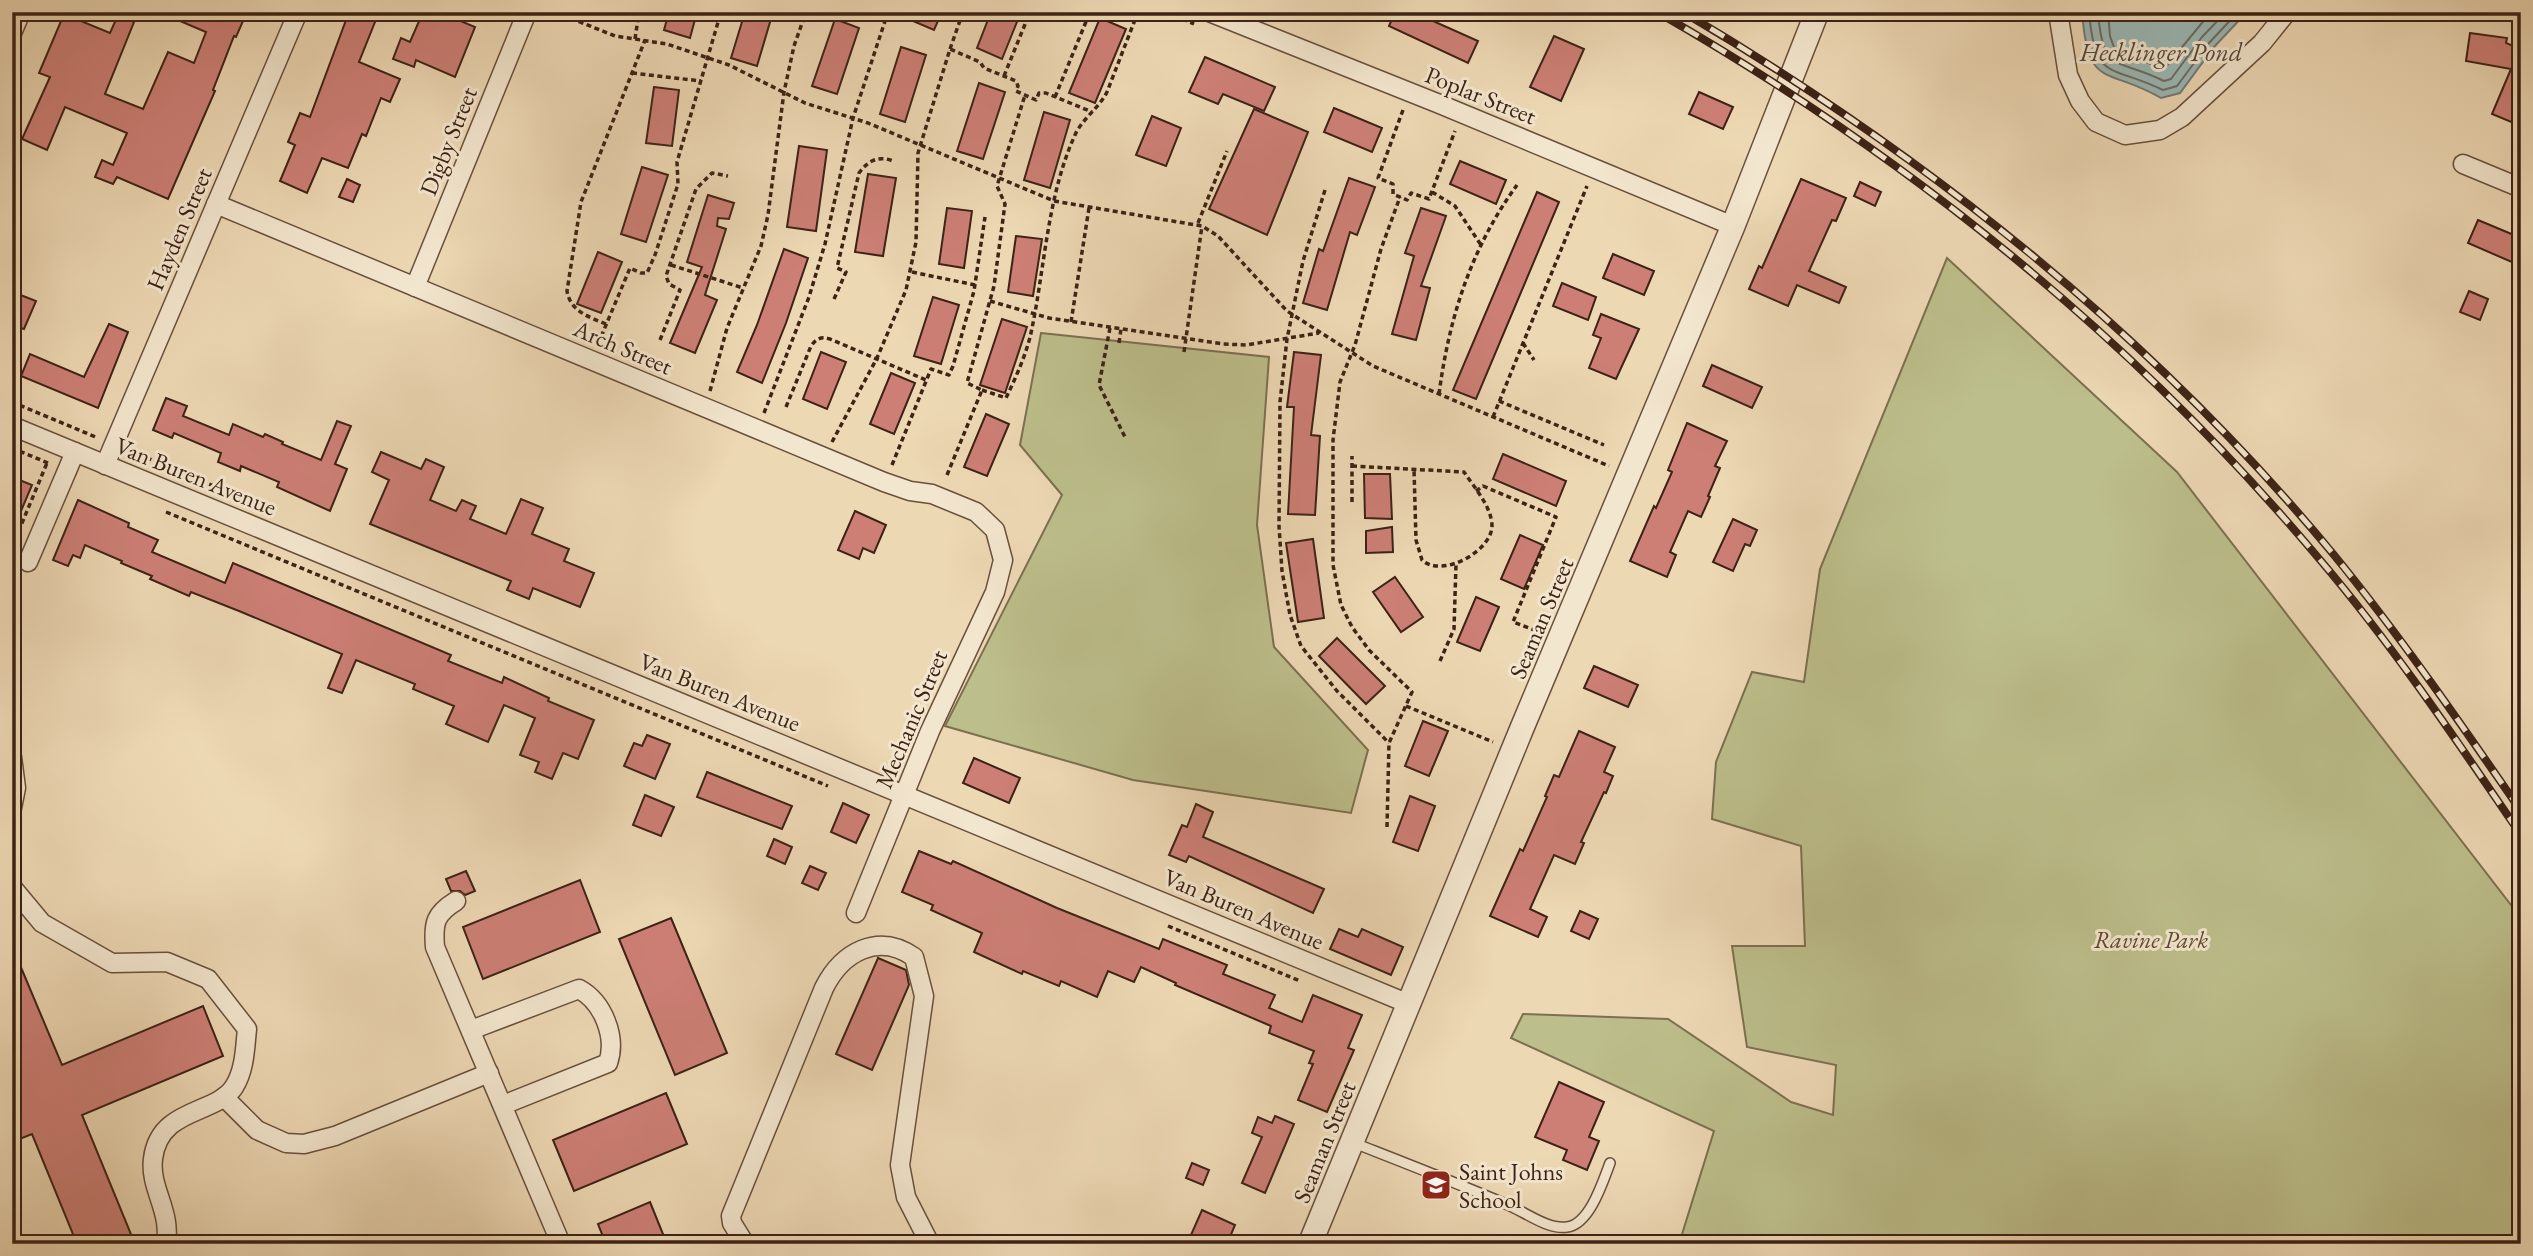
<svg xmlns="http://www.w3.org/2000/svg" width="2533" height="1256" viewBox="0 0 2533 1256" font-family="'EB Garamond',serif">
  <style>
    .green { fill: #bcbe8b; stroke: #7c7050; stroke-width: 2 }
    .water { fill: #9bb8b6; stroke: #757c76; stroke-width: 2 }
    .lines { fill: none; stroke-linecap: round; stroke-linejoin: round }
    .shore { stroke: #6c6d66; stroke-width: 2 }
    .building { fill: #cd7f76; stroke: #3d2215; stroke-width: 2 }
    .service-casing { stroke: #69503d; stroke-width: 12 }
    .minor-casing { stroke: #69503d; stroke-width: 21 }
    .tertiary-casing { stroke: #69503d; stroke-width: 26 }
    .path { stroke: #3d2215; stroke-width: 3.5; stroke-dasharray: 5 3.5; stroke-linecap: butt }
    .service { stroke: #f3e6ce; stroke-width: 9 }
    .minor { stroke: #f3e6ce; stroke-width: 18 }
    .tertiary { stroke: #f3e6ce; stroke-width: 23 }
    .rail-casing { stroke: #3d2215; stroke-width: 8 }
    .rail { stroke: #f3e6ce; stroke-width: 5; stroke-dasharray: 16; stroke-linecap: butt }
    .labels { text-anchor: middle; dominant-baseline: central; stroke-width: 6; stroke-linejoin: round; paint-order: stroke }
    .street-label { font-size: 24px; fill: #3d2215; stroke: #f3e6ce }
    .park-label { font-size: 24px; font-style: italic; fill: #5d4932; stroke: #f3e6ce }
    .poi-label { font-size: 24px; fill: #3d2215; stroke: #f3e6ce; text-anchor: start }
    .water-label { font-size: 26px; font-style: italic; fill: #54483d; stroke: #f3e6ce }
  </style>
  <rect width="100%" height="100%" fill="#edd8b4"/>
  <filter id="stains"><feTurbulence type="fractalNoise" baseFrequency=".00286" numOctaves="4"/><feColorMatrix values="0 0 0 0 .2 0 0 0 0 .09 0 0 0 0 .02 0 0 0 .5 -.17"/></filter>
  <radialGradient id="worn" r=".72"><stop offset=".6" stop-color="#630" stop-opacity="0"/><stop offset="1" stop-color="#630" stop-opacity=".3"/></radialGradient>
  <g class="green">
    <polygon points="1947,258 2177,472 2521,918 2521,1244 1679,1244 1714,1131 1511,1038 1523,1014 1668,1019 1791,1102 1833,1115 1836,1065 1747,1047 1732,946 1805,946 1801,846 1712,819 1716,762 1752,672 1804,682 1820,569"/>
    <polygon points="1041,333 1269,357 1257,525 1274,647 1368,750 1351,813 1133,780 945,726 1062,495 1020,445"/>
  </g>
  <path class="water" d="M 2082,12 L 2247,12 L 2214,47 L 2180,93 L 2161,98 C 2106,66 2088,91 2082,12 Z"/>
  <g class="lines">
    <g class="shore">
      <path d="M 2089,12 C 2095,82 2109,64 2163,90 L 2177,86 L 2209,43 L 2238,12"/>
      <path d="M 2098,12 C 2103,75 2116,57 2164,81 L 2171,79 L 2202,37 L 2226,12"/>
      <polyline points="2108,12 2110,36 2115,50 2164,69 2211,12"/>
    </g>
  </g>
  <g class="building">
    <polygon points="159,12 197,12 213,19 216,12 247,12 236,37 234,36 213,90 215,91 168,199 117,177 113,184 95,177 102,160 113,165 127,133 65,107 47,150 22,139 50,77 39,73 64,14 110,33 118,15 134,22 105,94 143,109 168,52 194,63 206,32"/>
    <polygon points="349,12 379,12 359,62 400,79 390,102 381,98 366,136 362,134 348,168 322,158 307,193 280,181 295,145 288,142 300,113 310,117"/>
    <polygon points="423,12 439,12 475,27 455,77 416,60 414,67 393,59 401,38 410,42"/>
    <polygon points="669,12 697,12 690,38 664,30"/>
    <polygon points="745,12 773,12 757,66 731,58"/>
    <polygon points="892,12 942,12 934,30"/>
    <polygon points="991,12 1021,12 1002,59 977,48"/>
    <polygon points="1395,12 1425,12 1435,17 1433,21 1478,41 1468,63 1389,26"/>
    <polygon points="1100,18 1126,29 1095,103 1069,93"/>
    <polygon points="835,19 859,28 837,94 812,86"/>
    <polygon points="2470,33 2507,38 2506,43 2520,49 2521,47 2521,126 2492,114 2511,69 2466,61"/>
    <polygon points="1554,36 1584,49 1561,101 1530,87"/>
    <polygon points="901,47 926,55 905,122 880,114"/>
    <polygon points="1205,57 1275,87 1264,111 1223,94 1218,104 1189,92"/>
    <polygon points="979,83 1005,92 983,159 957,151"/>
    <polygon points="654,87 679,90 672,146 646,143"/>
    <polygon points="1699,92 1733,107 1723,129 1689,114"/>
    <polygon points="1334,108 1382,128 1372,152 1324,132"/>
    <polygon points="1254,109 1308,132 1267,235 1209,209"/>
    <polygon points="1044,112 1070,120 1050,188 1024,180"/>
    <polygon points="1152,116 1181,128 1166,166 1136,155"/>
    <polygon points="799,146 827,150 816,231 787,227"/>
    <polygon points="1460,161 1506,180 1496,204 1450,184"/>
    <polygon points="642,167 668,175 646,242 621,234"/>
    <polygon points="868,174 896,178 883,256 855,252"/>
    <polygon points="1349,178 1375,187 1357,235 1350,232 1327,310 1303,303 1319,249 1323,251"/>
    <polygon points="347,179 360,185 353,202 339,197"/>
    <polygon points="1801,179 1846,198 1836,221 1832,220 1809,271 1846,287 1839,303 1797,285 1788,306 1749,289 1759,266 1762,268"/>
    <polygon points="1860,182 1881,192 1875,206 1854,196"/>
    <polygon points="1537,192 1559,202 1476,399 1453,390"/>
    <polygon points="708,195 734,203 729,219 718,218 717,226 726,229 705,295 717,300 695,353 670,343 702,267 687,262"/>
    <polygon points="947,208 972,211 964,268 939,264"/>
    <polygon points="1421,208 1446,216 1421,286 1430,288 1416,340 1392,334 1414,256 1405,253"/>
    <polygon points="2478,220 2521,238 2521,266 2468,243"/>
    <polygon points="1016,236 1042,239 1033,296 1008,292"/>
    <polygon points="784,249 808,258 786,323 762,383 737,372 757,325"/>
    <polygon points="598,252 622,262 601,313 577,304"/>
    <polygon points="1613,254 1654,271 1644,295 1603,278"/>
    <polygon points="1562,283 1596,297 1588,320 1553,306"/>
    <polygon points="2469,291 2488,299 2480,320 2460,312"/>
    <polygon points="18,294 36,301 24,329 12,325 12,307"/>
    <polygon points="933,297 959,305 941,364 914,356"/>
    <polygon points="1601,314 1639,329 1616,379 1589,368 1601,338 1593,335"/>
    <polygon points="1002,319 1027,327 1005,393 980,385"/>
    <polygon points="109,324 128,332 98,408 21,376 30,354 84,377"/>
    <polygon points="821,352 846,362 827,409 803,399"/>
    <polygon points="1294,352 1321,355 1311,435 1320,436 1315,515 1288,514 1294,407 1287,407"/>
    <polygon points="1712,365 1762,387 1752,408 1703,386"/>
    <polygon points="891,373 915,383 894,434 870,424"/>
    <polygon points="166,398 187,406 183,416 229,435 233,424 263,437 265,434 283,442 282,444 321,460 337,421 351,426 335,464 347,469 330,511 277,487 279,482 241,466 240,471 218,462 221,453 174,433 172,438 153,430"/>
    <polygon points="986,414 1009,424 987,476 964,467"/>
    <polygon points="1687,423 1727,441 1715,466 1720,468 1708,496 1710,497 1701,517 1688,511 1670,552 1676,555 1667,577 1630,561 1654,506 1656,508 1672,472 1668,470"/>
    <polygon points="381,452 421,469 426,459 444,467 430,500 456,511 462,500 476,506 470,519 506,534 521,499 543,508 532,534 569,549 564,561 594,573 580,607 533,588 529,599 507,590 511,581 370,524 389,480 372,472"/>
    <polygon points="1503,454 1566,481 1556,506 1493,479"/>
    <polygon points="1364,474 1390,474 1392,519 1365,518"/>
    <polygon points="12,477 32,485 13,530 12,530"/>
    <polygon points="78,500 129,523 128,527 158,540 152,552 225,583 233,563 451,655 448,661 502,683 504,677 549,698 548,701 594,720 578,759 563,753 552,779 535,772 539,762 520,755 535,718 504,705 488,742 446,724 454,706 413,689 415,684 356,660 342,693 328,688 342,654 239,611 191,592 189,596 150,579 152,576 121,563 122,561 85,545 80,558 73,555 68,566 53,560"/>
    <polygon points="855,511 886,525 874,553 863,548 859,559 838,550"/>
    <polygon points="1733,519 1757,530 1750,546 1745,544 1733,571 1713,562"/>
    <polygon points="1392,527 1393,552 1366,553 1366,531"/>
    <polygon points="1520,535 1543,545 1524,589 1501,579"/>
    <polygon points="1313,539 1324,618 1298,622 1286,543"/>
    <polygon points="1395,577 1423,617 1401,632 1373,592"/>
    <polygon points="1476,597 1499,607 1480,651 1457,642"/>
    <polygon points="1337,638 1385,686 1366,704 1319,656"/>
    <polygon points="1594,666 1638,685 1628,707 1584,688"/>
    <polygon points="1423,721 1448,731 1429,776 1405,766"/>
    <polygon points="1579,731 1615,747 1604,772 1613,776 1606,793 1604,792 1581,842 1584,843 1575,864 1554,855 1530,909 1547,917 1538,937 1490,916 1520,849 1523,851 1547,797 1545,796 1554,775 1559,777"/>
    <polygon points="647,735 670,744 655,779 624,766 634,743 642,746"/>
    <polygon points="974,758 1020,778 1009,803 963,783"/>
    <polygon points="707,772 792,806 782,829 697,797"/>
    <polygon points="645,795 674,807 661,836 633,825"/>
    <polygon points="1410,796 1435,806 1418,851 1393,842"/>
    <polygon points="843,803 869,815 856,843 831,832"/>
    <polygon points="1196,804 1213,812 1203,837 1324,889 1313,913 1189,856 1186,862 1169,855 1182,825 1187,827"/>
    <polygon points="774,839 792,847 785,864 767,856"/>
    <polygon points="919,851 951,864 953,861 1057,908 1159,949 1163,939 1227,965 1223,974 1275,995 1269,1008 1302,1022 1313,995 1362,1015 1348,1048 1354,1050 1327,1112 1298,1100 1313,1064 1309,1063 1314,1051 1269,1033 1271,1026 1175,985 1176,983 1141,967 1134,982 1108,971 1097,997 1061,981 1059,986 1023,971 1022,974 974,952 982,933 931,910 933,905 902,892"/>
    <polygon points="810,866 826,873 818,890 802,883"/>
    <polygon points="466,871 475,891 465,895 460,891 451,891 446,879"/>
    <polygon points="580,880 600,932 483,979 463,927"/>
    <polygon points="1580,911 1598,919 1589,939 1571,931"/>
    <polygon points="671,918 727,1053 675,1075 619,939"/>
    <polygon points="1339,929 1358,937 1362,929 1403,947 1391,975 1330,949"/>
    <polygon points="12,946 62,1065 203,1006 223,1056 82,1115 135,1244 77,1244 32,1134 12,1142"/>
    <polygon points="878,958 906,970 909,985 872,1070 836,1054"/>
    <polygon points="1559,1082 1604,1102 1589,1137 1599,1141 1587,1170 1563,1160 1567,1150 1535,1137"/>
    <polygon points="666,1093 687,1144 574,1191 553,1140"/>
    <polygon points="1275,1116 1294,1124 1265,1193 1242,1183 1262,1137 1252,1133 1258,1117 1272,1123"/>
    <polygon points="1192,1163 1209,1170 1203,1185 1186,1178"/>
    <polygon points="650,1202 667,1244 606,1244 598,1224"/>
    <polygon points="1202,1210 1235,1225 1227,1244 1187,1244"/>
  </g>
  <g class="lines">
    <g class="service-casing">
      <path id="service" d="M 1354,1143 C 1405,1163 1457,1183 1508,1205 C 1525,1212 1548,1230 1567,1227 C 1590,1224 1603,1181 1610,1163"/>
    </g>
    <g class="minor-casing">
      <g id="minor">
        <polyline points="1209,12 1437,103 1733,226"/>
        <polyline points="2058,12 2068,75 2080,101 2096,122 2125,135 2160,130 2182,117 2262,43 2287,12"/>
        <polyline points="12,33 21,12"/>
        <polyline points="2463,164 2521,188"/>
        <polyline points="216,204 884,482 910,491 932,494 976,512 995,530 1003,560 995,592 930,731 856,913"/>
        <polyline points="415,287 527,12"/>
        <polyline points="12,426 1409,1004"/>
        <polyline points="105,465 298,12"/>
        <polyline points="28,562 75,452"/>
        <polyline points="12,757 16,788 12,808"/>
        <path d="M 12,887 L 42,923 L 112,963 L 167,962 L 208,979 L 247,1029 C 245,1047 245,1070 234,1087 C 216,1115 159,1107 153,1159 C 150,1181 163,1201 166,1222 C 167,1229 167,1237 167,1244"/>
        <path d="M 456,901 C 435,914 433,923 435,947 L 561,1244"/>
        <path d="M 471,1030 L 579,989 C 603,1002 617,1037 608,1063 L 503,1105"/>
        <polyline points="224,1097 257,1130 286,1143 304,1144 335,1136 489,1073"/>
        <path d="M 745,1244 L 732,1223 L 731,1216 L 824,988 C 842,952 878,932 914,957 L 924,996 L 900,1165 L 906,1197 L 930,1244"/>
      </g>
    </g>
    <g class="tertiary-casing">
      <polyline id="tertiary" points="1310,1244 1522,728 1733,226 1817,12"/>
    </g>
    <g class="path">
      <polyline points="555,12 615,36 667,44 729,65 805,103 868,123 1054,201 1202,226 1218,236 1287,311 1373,366 1609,466"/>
      <polyline points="1167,12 1194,24"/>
      <polyline points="635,39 639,12"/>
      <polyline points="950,49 963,12"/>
      <polyline points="632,73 701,81"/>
      <polyline points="1004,76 1030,12"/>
      <polyline points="1055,97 1090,12"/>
      <polyline points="1403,110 1378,178 1393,184 1393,194 1407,200 1411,193 1429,199 1455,131"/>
      <polyline points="1325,190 1303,261 1287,339 1280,402 1279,526 1282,571 1290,615 1301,646 1337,691 1389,743"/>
      <polyline points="1432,192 1455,206 1481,245"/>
      <polyline points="1198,223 1227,151"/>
      <polyline points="671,265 743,288"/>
      <polyline points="912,272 975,285"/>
      <path d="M 834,299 L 846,272 L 837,268 L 859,173 C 868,161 878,155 893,161"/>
      <polyline points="990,301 1049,318 1223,344 1246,345 1319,333"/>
      <polyline points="1071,322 1089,208"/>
      <path d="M 606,324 C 589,317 570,311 567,291 L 581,202 L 645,40"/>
      <polyline points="1110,328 1099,385 1126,439"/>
      <polyline points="660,340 680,290 669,284 666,276 696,189 712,173 728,176"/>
      <polyline points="1119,343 1121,329"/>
      <polyline points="1523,343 1534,360"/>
      <polyline points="598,344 630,268 641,273 647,273 655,255 678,184 677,162 721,12"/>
      <polyline points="1184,352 1202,226"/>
      <path d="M 982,390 L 1006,398 C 1016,377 1026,355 1031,333 C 1045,268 1047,196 1075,135 C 1082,119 1099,108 1107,92 L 1138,12"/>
      <polyline points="710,391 727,328 761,246 768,215 784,92 794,46 806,12"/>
      <path d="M 1439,394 C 1449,318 1471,248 1517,185"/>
      <polyline points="1499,401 1604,445"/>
      <polyline points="12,402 98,438"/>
      <path d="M 786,407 L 811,346 C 816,339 821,336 830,339 L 926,380"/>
      <polyline points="764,413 809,297 825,244 853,118 888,12"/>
      <polyline points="1493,417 1587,186"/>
      <polyline points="832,442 877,358 906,290 916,242 918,153 950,49 980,62 984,68 1016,81 1018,86 1016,91 1036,100 1039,93 1046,93 1092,112"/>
      <polyline points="12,448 48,463"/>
      <polyline points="131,451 249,501"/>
      <polyline points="892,465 931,369 949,375 953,366 974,291 985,217"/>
      <path d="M 1352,466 L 1464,472 C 1474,487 1491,506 1492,525 C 1493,550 1443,579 1422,560 L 1416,540 L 1414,469"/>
      <polyline points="947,475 982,390 967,383 994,286 1005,204 997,186 1025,95"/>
      <polyline points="1476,491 1483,486 1556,517 1513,622 1540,632"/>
      <polyline points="1352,502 1352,456"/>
      <polyline points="166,512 828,786"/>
      <polyline points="12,547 47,463"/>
      <polyline points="1440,661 1454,629 1456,564"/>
      <polyline points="1406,706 1493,742"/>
      <polyline points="1387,827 1389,743 1412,692 1369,650 1352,627 1341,605 1333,565 1333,440 1340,382 1355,345 1381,249 1400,197"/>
      <polyline points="1168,926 1300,981"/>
    </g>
    <use href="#service" class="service"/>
    <use href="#minor" class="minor"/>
    <use href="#tertiary" class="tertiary"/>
    <g class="rail-casing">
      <g id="rail">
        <path d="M 1657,12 C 1907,155 2135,339 2321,561 C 2394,647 2457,741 2521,835"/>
        <path d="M 1683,12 C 1927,156 2153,336 2334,555 C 2401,637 2461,724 2521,811"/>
      </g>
    </g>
    <use href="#rail" class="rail"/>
  </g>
  <defs>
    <g id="school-square" transform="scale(1.575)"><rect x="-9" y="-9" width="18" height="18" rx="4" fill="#8f2418" stroke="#f3e6ce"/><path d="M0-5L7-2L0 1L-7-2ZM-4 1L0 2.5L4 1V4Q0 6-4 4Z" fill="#fff"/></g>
  </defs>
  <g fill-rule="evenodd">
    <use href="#school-square" x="1436" y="1185"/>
  </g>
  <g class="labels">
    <g class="street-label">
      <text transform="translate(1481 95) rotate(22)">Poplar Street</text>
      <text transform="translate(448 141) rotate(-68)">Digby Street</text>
      <text transform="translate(179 229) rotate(-67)">Hayden Street</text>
      <text transform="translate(623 347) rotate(23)">Arch Street</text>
      <text transform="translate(196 476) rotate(22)">Van Buren Avenue</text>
      <text transform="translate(1541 618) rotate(-67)">Seaman Street</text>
      <text transform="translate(720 692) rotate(22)">Van Buren Avenue</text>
      <text transform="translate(911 719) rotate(-67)">Mechanic Street</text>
      <text transform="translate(1244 909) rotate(23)">Van Buren Avenue</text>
      <text transform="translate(1324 1142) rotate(-68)">Seaman Street</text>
    </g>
    <g class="park-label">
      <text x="2151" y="939">Ravine Park</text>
    </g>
    <g class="poi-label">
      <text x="1459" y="1171">Saint Johns<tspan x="1459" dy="28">School</tspan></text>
    </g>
    <g class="water-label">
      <text x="2161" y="52">Hecklinger Pond</text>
    </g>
  </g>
  <rect width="2533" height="1256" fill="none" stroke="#edd8b4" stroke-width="42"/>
  <rect x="14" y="14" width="2505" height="1228" fill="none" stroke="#3d2215" stroke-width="3.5"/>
  <rect x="21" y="21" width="2491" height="1214" fill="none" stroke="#3d2215" stroke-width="2"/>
  <rect width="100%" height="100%" filter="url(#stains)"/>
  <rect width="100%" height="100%" fill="url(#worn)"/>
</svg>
